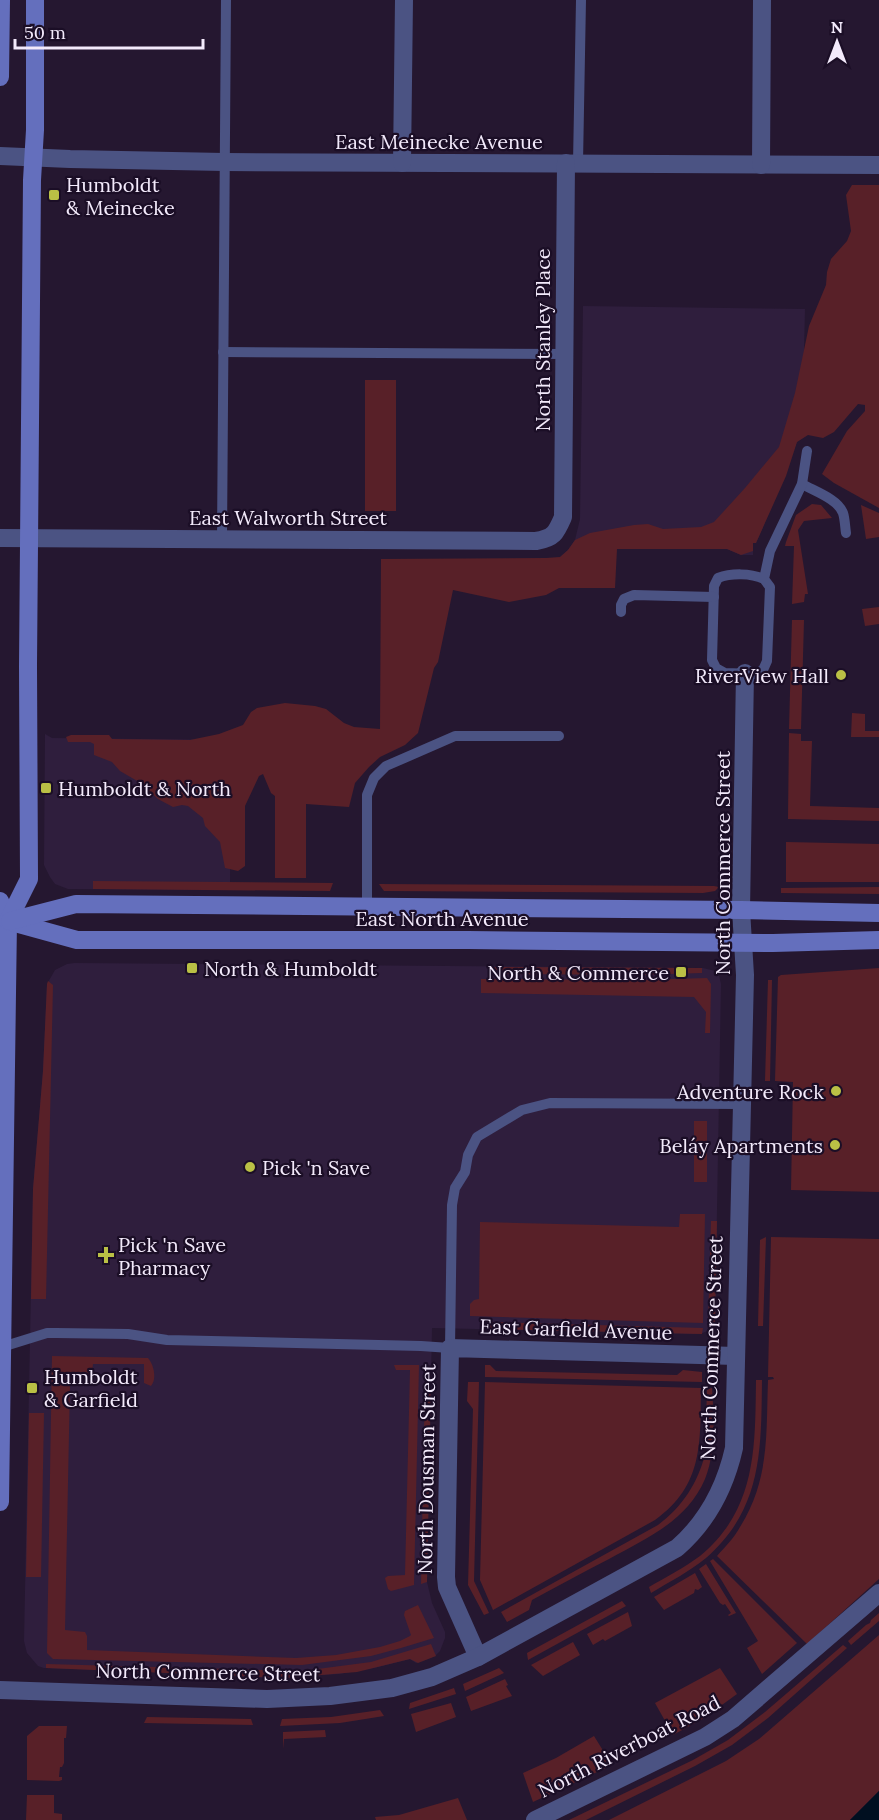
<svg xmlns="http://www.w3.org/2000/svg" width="879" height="1820" viewBox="0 0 879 1820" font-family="Lora,serif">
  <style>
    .built { fill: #2f1e3d }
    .green { fill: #582028 }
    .water { fill: #000f20 }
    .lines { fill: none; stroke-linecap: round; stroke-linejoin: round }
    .lane { stroke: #4b5383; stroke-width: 10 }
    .street { stroke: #4b5383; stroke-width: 18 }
    .secondary { stroke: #646fbd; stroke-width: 18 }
    .poi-dot { fill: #bac045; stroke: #1b0e26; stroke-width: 2 }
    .labels { text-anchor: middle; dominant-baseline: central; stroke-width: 4.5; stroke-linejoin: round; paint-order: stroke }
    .street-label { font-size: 20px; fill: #f3eafb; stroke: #1b0e26 }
    .poi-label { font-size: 20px; fill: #f3eafb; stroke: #1b0e26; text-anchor: start }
  </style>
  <rect width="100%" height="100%" fill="#251730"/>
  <g class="built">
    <polygon points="583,306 805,309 802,433 797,442 776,497 756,543 753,543 753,555 741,555 727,549 616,549 560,557 568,550 575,540 580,519"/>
    <polygon points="45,734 52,738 231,740 230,890 68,889 55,884 50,877 44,865"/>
    <polygon points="75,963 703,968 715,971 719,975 721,984 715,1323 710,1330 700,1334 432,1328 427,1582 432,1603 445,1632 445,1638 440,1651 435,1656 416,1663 410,1659 374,1668 339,1674 267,1678 158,1672 44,1668 38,1666 27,1653 24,1641 33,1189 43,1071 47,984 55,970 67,964"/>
  </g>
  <g class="green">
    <polygon points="852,185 879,185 879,508 834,483 822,474 847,431 865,411 865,405 858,404 834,432 823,438 808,435 797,442 786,476 756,543 753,543 753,551 741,555 727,549 617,549 615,588 559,588 546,595 509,602 453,590 438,662 434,668 418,733 405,745 380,757 369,767 355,783 349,807 306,804 306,878 275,878 275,796 271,793 263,774 259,776 245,806 245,866 238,871 225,868 220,842 205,826 203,818 188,806 182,805 173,807 158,799 139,782 120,771 112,762 94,755 94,744 90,742 68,742 66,737 71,735 109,735 112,739 190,740 219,734 243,725 251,712 257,708 285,703 315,706 326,709 344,723 354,727 380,729 381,559 546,558 560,557 568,550 575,540 590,533 634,525 648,524 663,529 701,527 714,522 745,488 779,447 795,393 809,326 826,285 827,272 831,259 847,241 851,231 846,195"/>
    <rect x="365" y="380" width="31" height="131"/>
    <polygon points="812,504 821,505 832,518 804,521 798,530 808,594 805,594 804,602 792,604 794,546 785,546 786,542 796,515"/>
    <polygon points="861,505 879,513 879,537 866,539"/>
    <polygon points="879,607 879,624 865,626 862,609"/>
    <polygon points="792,620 804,620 801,729 789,729"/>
    <polygon points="852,713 865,714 865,731 879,731 879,737 851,737"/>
    <polygon points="789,733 801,734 801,741 812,741 810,806 879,808 879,821 788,819"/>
    <polygon points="786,842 879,844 879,882 786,882"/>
    <polygon points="93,881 333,883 330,891 93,889"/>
    <polygon points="379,884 714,886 719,887 715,891 703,893 384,891"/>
    <polygon points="879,887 879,894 781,893 781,888"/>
    <polygon points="492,967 699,968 702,968 702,973 639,975 492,974"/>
    <polygon points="879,968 879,1192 791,1190 793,1082 775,1081 778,977 781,975"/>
    <polygon points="707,978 711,984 710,1033 705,1033 706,1012 694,997 481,993 481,979 640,980"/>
    <polygon points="768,980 772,980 770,1081 765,1081"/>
    <polygon points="48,981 53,985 46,1299 31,1299 33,1189 43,1071 47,984"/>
    <rect x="694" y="1121" width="13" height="61"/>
    <polygon points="680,1214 705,1214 703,1323 470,1316 470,1304 474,1300 479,1299 480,1222 679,1227"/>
    <polygon points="711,1221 717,1221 715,1323 708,1323"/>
    <polygon points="766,1237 763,1326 758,1326 760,1240"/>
    <path d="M 771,1237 L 879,1239 L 879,1579 L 807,1644 L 717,1556 C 725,1547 734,1538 740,1527 C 770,1479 766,1433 768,1380 L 774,1379 L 773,1377 L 768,1377 Z"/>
    <polygon points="490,1322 703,1328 702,1334 700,1334 490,1329"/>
    <path d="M 52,1356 L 148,1358 C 154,1365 157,1379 151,1386 L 144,1383 L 144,1364 L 93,1364 L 91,1381 L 88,1383 L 70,1384 L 65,1630 L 85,1632 L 87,1636 L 87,1650 L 296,1658 L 336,1655 L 380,1647 L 400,1641 L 410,1636 L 411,1635 L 404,1615 L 405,1611 L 418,1605 L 434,1638 L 401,1648 L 371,1656 L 302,1665 L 53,1659 L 47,1653 Z"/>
    <polygon points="394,1365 419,1365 414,1585 391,1591 388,1589 385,1578 388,1576 405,1575 410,1370 396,1370"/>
    <polygon points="485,1365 490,1365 496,1371 677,1375 683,1370 702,1372 702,1382 485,1377"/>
    <path d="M 756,1380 L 762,1380 C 761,1449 763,1508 706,1558 C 689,1572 669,1582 651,1593 L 649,1587 C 666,1577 684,1568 700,1556 C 757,1509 755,1446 756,1380 Z"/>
    <polygon points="425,1382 431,1382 427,1582 421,1584"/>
    <polygon points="468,1382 479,1382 474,1581 489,1613 484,1615 468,1585 473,1409 467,1401"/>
    <path d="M 485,1382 L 701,1388 C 700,1442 704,1485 655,1520 L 493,1610 L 480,1580 Z"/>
    <path d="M 712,1388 C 714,1417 716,1452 705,1479 C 687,1521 647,1538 609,1559 C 583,1572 558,1586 532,1600 L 529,1610 L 507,1622 L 501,1612 L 658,1525 C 682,1507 698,1483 705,1454 L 707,1389 Z"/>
    <polygon points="29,1413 44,1413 41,1577 26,1577"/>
    <polygon points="713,1559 797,1643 762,1674 747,1648 758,1641 710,1561"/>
    <polygon points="706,1564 736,1613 729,1616 728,1615 731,1613 725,1604 723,1605 720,1603 699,1569"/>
    <polygon points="695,1573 702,1587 698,1590 695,1589 694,1593 664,1610 654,1597"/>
    <polygon points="622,1601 626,1606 528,1660 527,1653"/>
    <polygon points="628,1612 632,1626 605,1641 603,1639 593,1645 587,1634"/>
    <polygon points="879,1613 879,1621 851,1645 848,1641 866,1625 870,1623 871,1620"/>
    <polygon points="879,1635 879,1791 850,1820 609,1820 726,1761 759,1739"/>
    <polygon points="573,1642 580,1655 543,1676 531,1665"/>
    <polygon points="431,1644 436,1656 418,1663 410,1659 357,1672 286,1678 46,1668 46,1664 302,1671 371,1662"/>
    <polygon points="843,1645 847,1648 768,1718 732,1745 695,1766 586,1820 569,1820 693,1760 728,1740 765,1712"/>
    <polygon points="499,1668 504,1673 465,1691 463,1684"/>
    <polygon points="720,1668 737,1694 704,1718 673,1735 655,1703"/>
    <polygon points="505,1679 508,1685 506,1686 512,1696 471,1711 466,1697"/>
    <polygon points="454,1688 456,1694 409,1709 410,1703"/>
    <polygon points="451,1703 456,1717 416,1732 411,1714"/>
    <polygon points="380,1710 384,1716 340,1723 280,1726 282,1719 331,1717"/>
    <polygon points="147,1717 251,1719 253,1725 144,1723"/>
    <polygon points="39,1726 67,1726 66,1738 64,1738 64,1763 62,1767 60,1767 59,1777 62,1777 62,1780 59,1781 27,1780 27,1736"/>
    <polygon points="325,1730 326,1737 284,1739 283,1749 283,1732"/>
    <polygon points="594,1736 612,1765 533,1802 523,1773 556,1758"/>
    <polygon points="27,1795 54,1795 54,1813 62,1814 62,1820 26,1820"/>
    <polygon points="458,1798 467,1820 376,1820 375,1817 399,1815"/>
  </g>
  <polygon class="water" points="879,1791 879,1820 850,1820"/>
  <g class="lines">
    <g class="lane">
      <polyline points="578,163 581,0"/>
      <polyline points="223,352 564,354"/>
      <path d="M 802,484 C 814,491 838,499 843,513 C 845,519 845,527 846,533"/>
      <polyline points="222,539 226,0"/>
      <path d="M 764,579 C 751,573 731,573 718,578 L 714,586 L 712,660 L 716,668 L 725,673 L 755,674 L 763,670 L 767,661 L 770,587 L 764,579 L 770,551 L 802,484 L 807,451"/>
      <polyline points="621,612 621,605 624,599 634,595 714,597"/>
      <polyline points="367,907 367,795 374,778 386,766 455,736 559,736"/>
      <polyline points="2,1347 47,1333 56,1333 128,1334 167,1340 421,1346 450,1348 452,1205 455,1188 465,1172 468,1155 477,1137 522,1110 550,1103 741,1104"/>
    </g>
    <g class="street">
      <polyline points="0,156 70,159 224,162 879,165"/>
      <polyline points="402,163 404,0"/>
      <polyline points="761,165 762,0"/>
      <path d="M 0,538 L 536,541 C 554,538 556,533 563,517 L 566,163"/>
      <polyline points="478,1657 447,1587 446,1577 450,1348 736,1356"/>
      <path d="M 0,1690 L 267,1699 L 330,1696 L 392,1688 L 432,1677 L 478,1657 L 677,1548 C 708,1521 725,1488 734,1448 L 745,975 L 741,910 L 745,673"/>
      <polyline points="535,1820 705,1737 733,1719 879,1593"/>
    </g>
    <g class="secondary">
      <polyline points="0,77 1,0"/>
      <polyline points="0,901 8,921 0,1502"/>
      <polyline points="0,921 8,921 77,940 468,940 773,943 879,940"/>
      <polyline points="8,921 29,879 28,666 32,180 35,130 35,0"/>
      <polyline points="10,921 76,904 741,910 879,913"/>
    </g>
  </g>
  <g class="poi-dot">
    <rect x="48" y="189" width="12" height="12" rx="3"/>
    <circle cx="841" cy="675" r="6"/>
    <rect x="40" y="782" width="12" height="12" rx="3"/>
    <rect x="186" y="962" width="12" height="12" rx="3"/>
    <rect x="675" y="966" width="12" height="12" rx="3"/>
    <circle cx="836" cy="1091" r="6"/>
    <circle cx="835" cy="1145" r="6"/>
    <circle cx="250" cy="1167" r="6"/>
    <path d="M103 1246h6v6h6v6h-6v6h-6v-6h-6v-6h6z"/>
    <rect x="26" y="1382" width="12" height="12" rx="3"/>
  </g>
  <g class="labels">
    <g class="street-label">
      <text x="439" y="141">East Meinecke Avenue</text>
      <text transform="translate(542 340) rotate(-90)">North Stanley Place</text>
      <text x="288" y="517">East Walworth Street</text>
      <text transform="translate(722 863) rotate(-90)">North Commerce Street</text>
      <text x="442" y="918">East North Avenue</text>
      <text transform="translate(576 1329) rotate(2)">East Garfield Avenue</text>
      <text transform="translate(711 1348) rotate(-88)">North Commerce Street</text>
      <text transform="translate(426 1469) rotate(-89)">North Dousman Street</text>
      <text transform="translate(208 1672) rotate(1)">North Commerce Street</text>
      <text transform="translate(629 1746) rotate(-27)">North Riverboat Road</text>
    </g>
    <g class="poi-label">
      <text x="66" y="184">Humboldt<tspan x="66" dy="23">&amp; Meinecke</tspan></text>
      <text x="829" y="675" text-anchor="end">RiverView Hall</text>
      <text x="58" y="788">Humboldt &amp; North</text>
      <text x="204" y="968">North &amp; Humboldt</text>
      <text x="669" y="972" text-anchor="end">North &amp; Commerce</text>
      <text x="824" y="1091" text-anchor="end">Adventure Rock</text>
      <text x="823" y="1145" text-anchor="end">Beláy Apartments</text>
      <text x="262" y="1167">Pick 'n Save</text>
      <text x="118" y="1244">Pick 'n Save<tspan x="118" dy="23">Pharmacy</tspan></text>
      <text x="44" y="1376">Humboldt<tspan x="44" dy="23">&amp; Garfield</tspan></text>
    </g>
  </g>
  <g transform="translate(837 42)" stroke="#1b0e26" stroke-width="4.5" paint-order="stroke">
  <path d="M0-4.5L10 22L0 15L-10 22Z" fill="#f3eafb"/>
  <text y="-9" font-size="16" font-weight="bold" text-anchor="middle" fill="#f3eafb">N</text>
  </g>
  <path d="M15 39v9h188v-9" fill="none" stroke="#f3eafb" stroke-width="3"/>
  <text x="24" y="39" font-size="18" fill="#f3eafb" stroke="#1b0e26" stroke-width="4.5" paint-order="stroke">50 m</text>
</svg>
